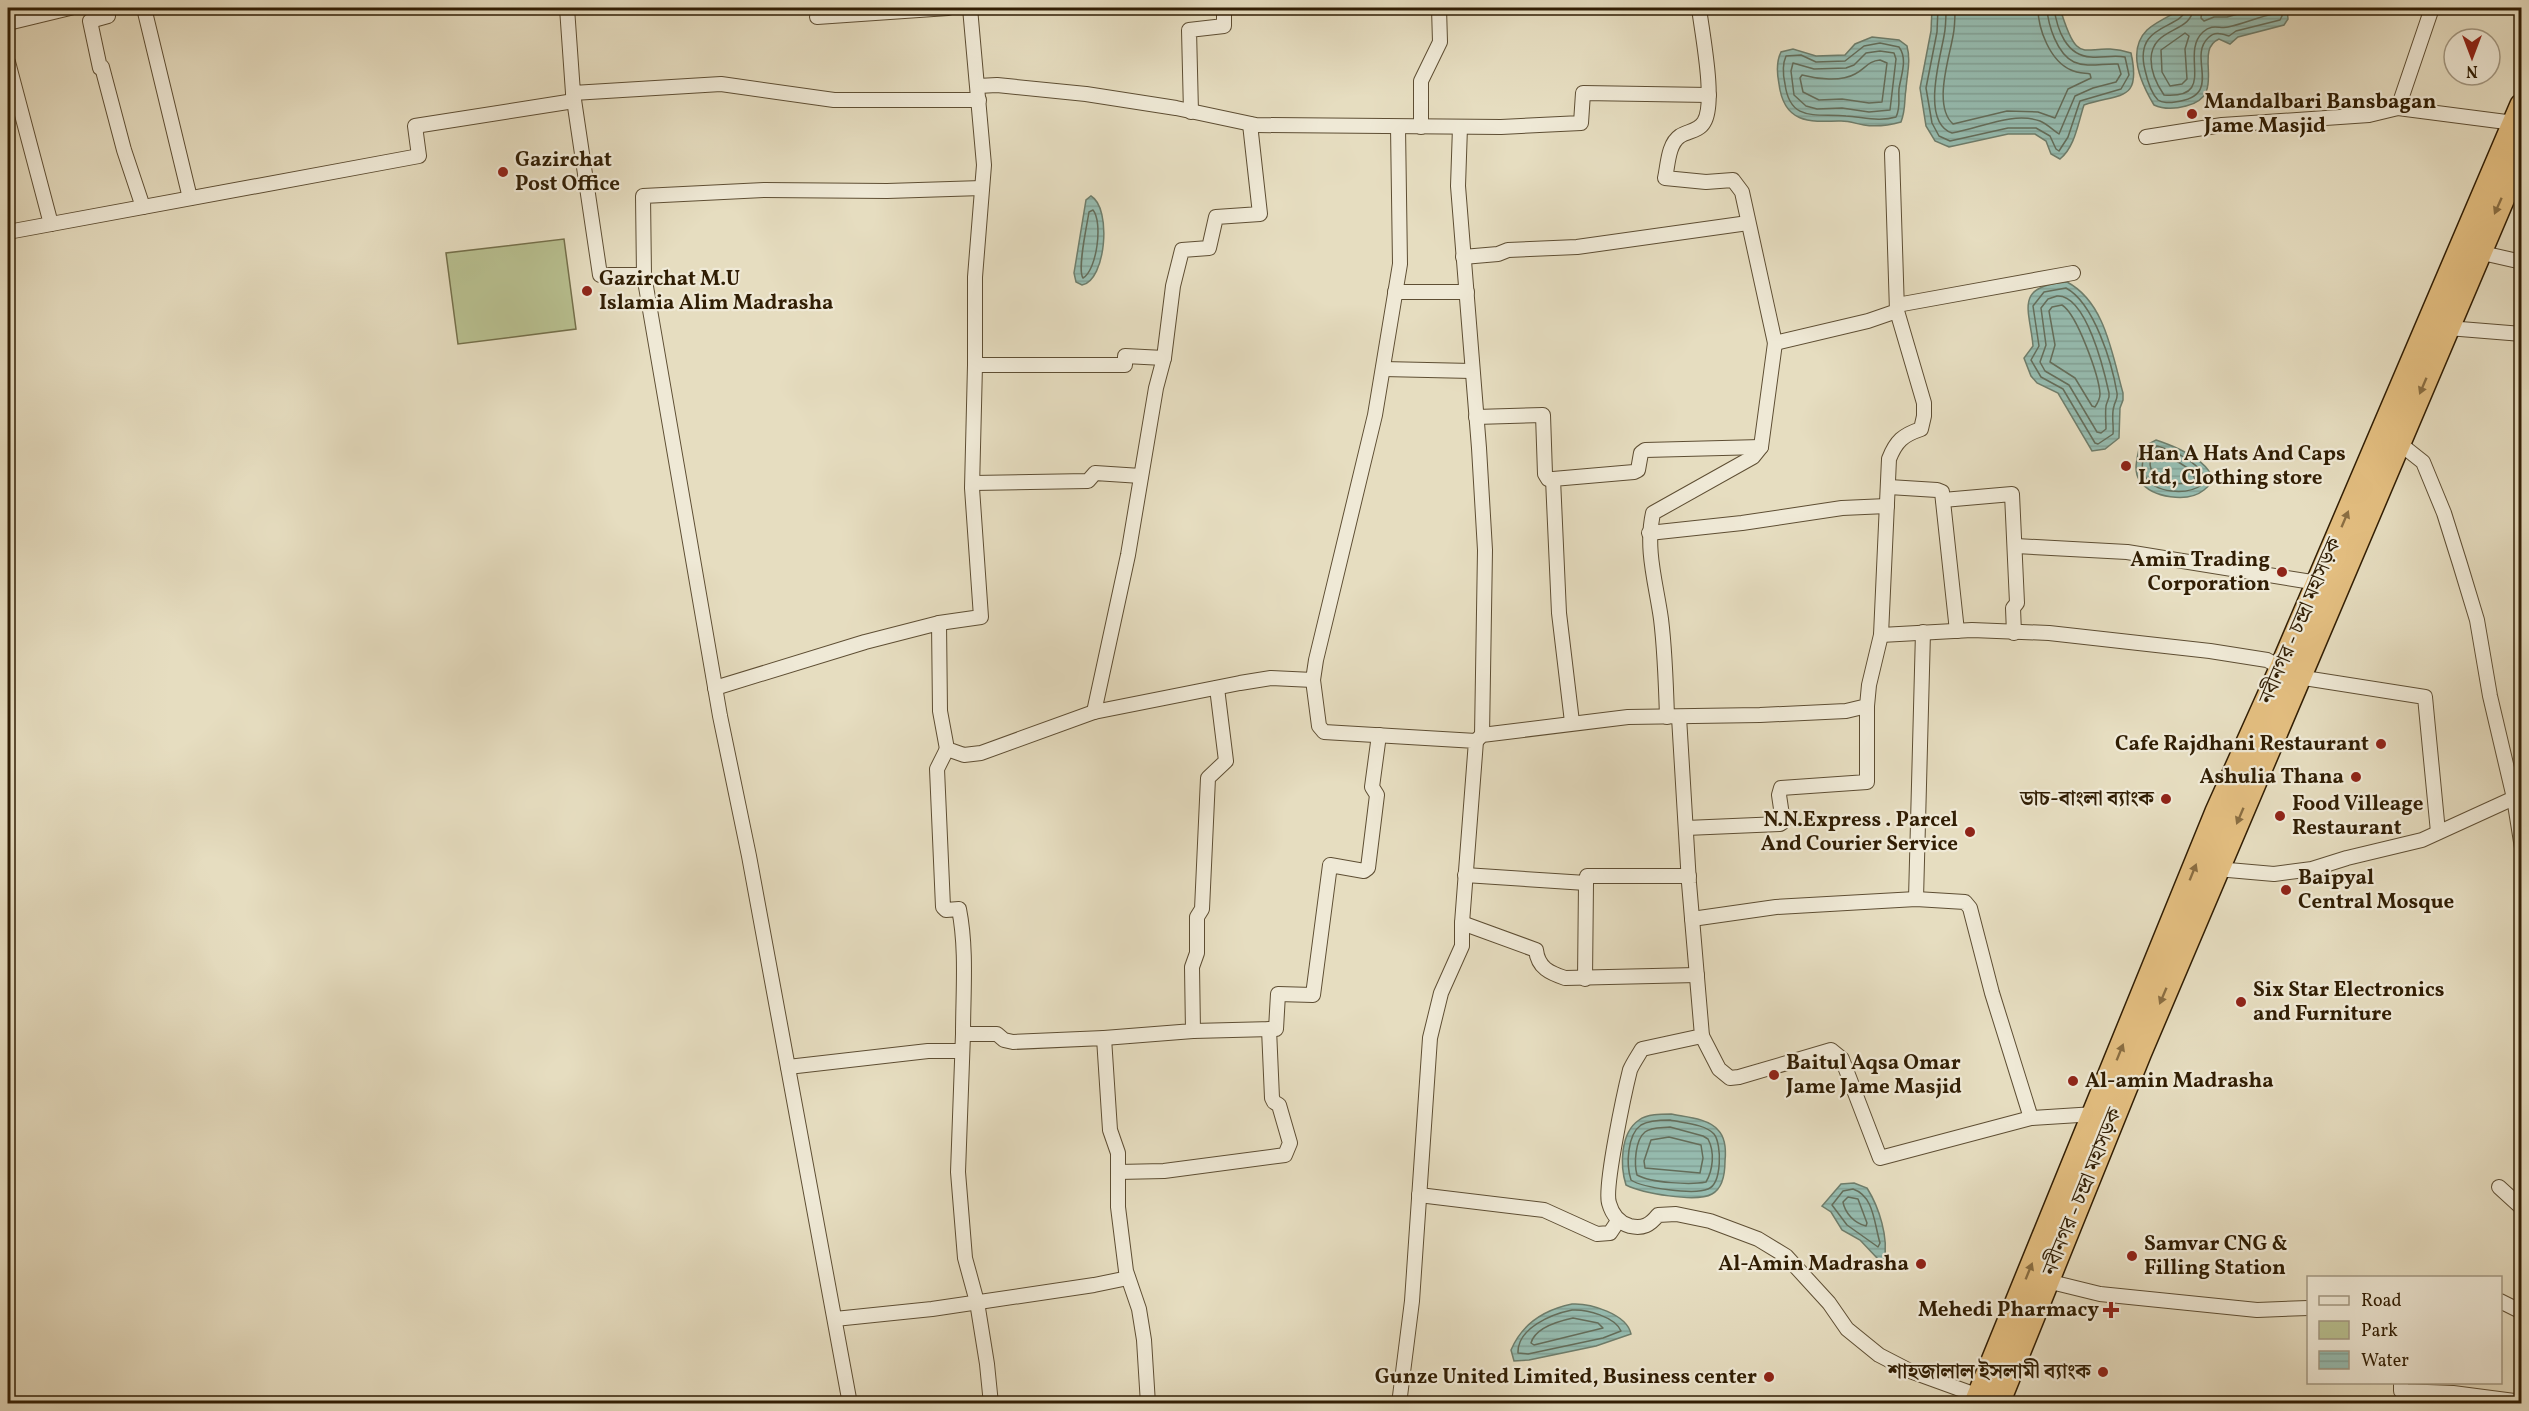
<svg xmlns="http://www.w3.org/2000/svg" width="2529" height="1411" viewBox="0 0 2529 1411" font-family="Vollkorn,'Noto Serif Bengali',serif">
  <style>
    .park { fill: #b8c090; stroke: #746f4a; stroke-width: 1.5 }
    .water { fill: url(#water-rules); stroke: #6e7d6b; stroke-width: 1.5 }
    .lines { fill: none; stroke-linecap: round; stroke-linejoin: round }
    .shore { stroke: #646d5a; stroke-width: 1.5 }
    .street-casing { stroke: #5e4e33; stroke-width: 16 }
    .highway-casing { stroke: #311e04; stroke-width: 27 }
    .street { stroke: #efe9d6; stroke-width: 14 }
    .highway { stroke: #e3be80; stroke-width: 24 }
    .oneway { fill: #8a6e42 }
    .poi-dot { fill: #8f2418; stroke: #efe9d6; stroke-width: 2 }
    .labels { text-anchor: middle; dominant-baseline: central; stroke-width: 4.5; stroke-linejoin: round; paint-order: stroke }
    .poi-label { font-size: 21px; font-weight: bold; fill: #311e04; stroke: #efe9d6; text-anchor: start }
    .street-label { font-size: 21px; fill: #311e04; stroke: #efe9d6 }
  </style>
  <defs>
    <pattern id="water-rules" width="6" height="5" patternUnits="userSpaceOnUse" patternTransform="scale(1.5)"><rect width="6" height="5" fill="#96bcb0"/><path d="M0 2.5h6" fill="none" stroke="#82a196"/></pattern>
  </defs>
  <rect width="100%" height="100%" fill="#e6ddc0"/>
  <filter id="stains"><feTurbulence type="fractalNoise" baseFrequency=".00333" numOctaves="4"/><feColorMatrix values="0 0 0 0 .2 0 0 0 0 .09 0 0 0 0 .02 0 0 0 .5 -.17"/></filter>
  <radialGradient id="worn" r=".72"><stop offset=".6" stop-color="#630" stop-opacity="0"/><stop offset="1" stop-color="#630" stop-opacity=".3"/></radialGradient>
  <polygon class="park" points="564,239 576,329 458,344 446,253"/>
  <g class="water">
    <path d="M 1932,8 L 2060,8 C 2080,75 2084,38 2131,53 C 2142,103 2119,93 2084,105 C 2078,123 2075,147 2060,159 L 2051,154 L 2046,141 L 2035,134 L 2008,134 L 1949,147 L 1935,141 L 1926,126 L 1920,88 L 1931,31 Z"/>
    <path d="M 2184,8 L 2287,8 L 2288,19 L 2284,25 L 2238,37 L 2230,44 L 2219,39 C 2192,51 2229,96 2186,106 C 2175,109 2165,110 2154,105 C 2142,85 2126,51 2147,30 C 2157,21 2172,15 2184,8 Z"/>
    <path d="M 1872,37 L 1899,40 L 1907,46 C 1911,61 1907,74 1906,89 C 1904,101 1906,109 1901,122 C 1890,125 1876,127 1864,125 C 1857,124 1850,121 1841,121 C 1810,122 1784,124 1779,84 C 1777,74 1776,62 1781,52 L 1793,49 L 1816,56 L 1845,55 L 1855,44 Z"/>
    <path d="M 1091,196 C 1112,208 1106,281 1082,285 L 1076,282 L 1074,273 L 1086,200 Z"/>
    <path d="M 2067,282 C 2105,302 2112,354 2123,393 L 2123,400 L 2120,408 L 2119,438 L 2105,449 L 2092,451 L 2058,393 L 2037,383 L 2031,376 L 2024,358 L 2033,346 C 2030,310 2013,286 2067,282 Z"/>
    <path d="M 2156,440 C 2170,444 2232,469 2204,490 C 2188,503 2152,498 2140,481 C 2133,472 2137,459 2139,449 Z"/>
    <path d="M 1671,1114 C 1685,1117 1708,1118 1718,1130 C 1726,1138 1726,1151 1725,1161 C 1725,1172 1723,1188 1712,1194 C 1696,1203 1642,1193 1626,1185 C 1620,1166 1620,1133 1639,1120 C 1647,1114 1661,1114 1671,1114 Z"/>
    <path d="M 1854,1183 L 1867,1188 C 1879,1207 1889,1238 1884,1260 L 1878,1259 L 1860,1240 L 1842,1230 L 1831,1212 L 1822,1206 L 1841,1184 Z"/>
    <path d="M 1572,1304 C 1590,1303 1627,1314 1631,1334 L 1596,1346 L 1529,1360 L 1514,1361 L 1511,1350 C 1522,1324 1543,1310 1572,1304 Z"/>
  </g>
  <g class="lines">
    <g class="shore">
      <path d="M 1938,8 L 1937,32 L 1926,88 L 1932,123 L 1939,136 L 1950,141 L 2008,128 L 2036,128 L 2050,136 L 2056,149 L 2059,151 L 2068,137 L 2080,101 L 2121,89 L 2129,75 L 2125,57 C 2113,55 2102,58 2091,57 C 2066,56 2057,29 2054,8"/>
      <path d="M 1946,8 C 1946,17 1946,27 1944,36 C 1940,59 1921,122 1952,133 C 1979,129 2012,111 2040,121 C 2047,124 2053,130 2059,134 L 2075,96 L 2093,88 L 2116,82 L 2121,74 L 2118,64 C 2104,63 2087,68 2074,62 C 2057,54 2048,25 2047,8"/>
      <path d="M 1955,8 C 1955,17 1955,27 1953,36 C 1949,59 1933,106 1953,124 L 2007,111 L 2038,112 L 2055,118 L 2068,89 L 2091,78 L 2090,74 C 2084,73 2077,73 2071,70 C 2050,61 2038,29 2038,8"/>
      <path d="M 2186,8 C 2183,30 2133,22 2145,70 C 2147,79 2151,93 2158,100 C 2162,103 2170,103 2175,102 C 2225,96 2187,58 2208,38 C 2215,31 2222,34 2229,36 L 2236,31 L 2280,20 L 2282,16 L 2282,8"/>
      <path d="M 2193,8 C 2192,34 2152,26 2151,59 C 2151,72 2157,85 2164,95 C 2218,99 2179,54 2203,32 C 2213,23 2219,29 2228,27 C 2243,24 2258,17 2273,14 L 2275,8"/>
      <polyline points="2202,8 2201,18 2204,21 2214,17 2227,17 2260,8"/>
      <polygon points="2185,33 2189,36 2185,49 2187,79 2182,84 2170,86 2162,72 2161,50"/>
      <path d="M 1880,43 L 1899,47 C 1908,59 1901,75 1899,89 C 1898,99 1901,107 1896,117 C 1879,122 1863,117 1846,116 C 1817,113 1790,123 1785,84 C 1783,75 1782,65 1786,56 L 1801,55 L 1816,62 L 1845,61 L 1864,46 Z"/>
      <polygon points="1880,51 1894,53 1896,59 1890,110 1869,112 1842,108 1817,109 1806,106 1794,95 1791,71 1793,63 1814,69 1846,68 1854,65 1866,53"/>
      <path d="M 1880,60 L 1887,63 L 1882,102 L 1869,103 L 1842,99 L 1819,100 L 1803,92 L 1800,78 L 1802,75 C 1817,79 1841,82 1855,74 C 1865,69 1868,61 1880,60 Z"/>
      <path d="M 1093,210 C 1103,222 1097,270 1083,278 C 1077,270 1087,225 1089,212 Z"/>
      <path d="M 2066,288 C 2094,303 2112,363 2117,393 C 2118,399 2115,401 2114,406 C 2111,415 2114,425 2113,434 L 2098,444 L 2095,443 L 2063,389 L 2041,377 L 2031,360 L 2039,346 L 2033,306 L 2044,292 Z"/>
      <path d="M 2057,296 C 2086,294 2104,370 2109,393 C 2110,398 2107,401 2106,406 C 2105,414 2106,421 2106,429 L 2101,433 L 2097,432 L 2069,385 L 2045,371 L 2040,362 L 2046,345 L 2041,308 L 2048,299 Z"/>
      <path d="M 2062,305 C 2077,314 2099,376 2100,394 C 2100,398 2097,404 2095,407 L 2092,406 L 2075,378 L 2050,362 L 2055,345 L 2049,311 L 2052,307 Z"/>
      <path d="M 2157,446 C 2174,451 2193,459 2203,474 L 2202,485 C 2187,495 2155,494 2145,476 C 2140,469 2143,460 2145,453 Z"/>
      <path d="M 2158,454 C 2170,458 2193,466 2195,480 C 2178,489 2144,481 2151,457 Z"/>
      <path d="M 1670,1120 C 1683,1123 1705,1124 1714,1134 C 1722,1144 1722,1184 1708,1189 C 1694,1195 1643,1188 1631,1180 C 1626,1165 1627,1135 1641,1125 C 1649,1120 1661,1120 1670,1120 Z"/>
      <path d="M 1670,1127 L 1703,1136 L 1708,1139 C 1715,1152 1713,1170 1706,1182 C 1691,1185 1651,1183 1637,1175 C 1634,1164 1635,1140 1645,1132 C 1651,1127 1663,1128 1670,1127 Z"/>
      <polygon points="1669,1137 1701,1145 1703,1158 1700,1173 1645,1168 1644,1161 1651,1140"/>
      <path d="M 1853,1189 C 1874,1196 1874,1223 1880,1243 L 1878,1247 L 1847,1225 L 1832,1205 L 1843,1191 Z"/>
      <path d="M 1848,1197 L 1858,1199 L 1867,1223 L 1866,1226 C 1854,1223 1845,1213 1843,1202 Z"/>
      <path d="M 1572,1310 C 1587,1309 1615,1317 1621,1331 L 1603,1338 L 1528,1354 L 1518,1353 C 1517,1328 1552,1314 1572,1310 Z"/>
      <path d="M 1573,1318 L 1598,1323 L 1603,1328 L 1534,1345 L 1531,1343 C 1535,1328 1559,1321 1573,1318 Z"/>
    </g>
    <g class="street-casing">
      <g id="street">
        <polyline points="106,8 108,16 90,21 100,68 102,67 124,150 143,207"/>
        <polyline points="144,8 190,198"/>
        <polyline points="567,8 573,93 721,84 834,100 979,100"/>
        <polyline points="970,8 984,165 975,277 975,365"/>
        <polyline points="2432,8 2398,108 2514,123"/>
        <polyline points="817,17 948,8"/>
        <polyline points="8,23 70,8"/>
        <polyline points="8,62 51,224"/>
        <polyline points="978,86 997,85 1086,94 1176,108 1256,125 1501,127 1581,123 1583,93 1709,95"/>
        <polyline points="573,93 600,275 644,275 720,716 749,856 850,1404"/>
        <polyline points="1191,112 1189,30 1224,26 1224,8"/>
        <polyline points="1398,127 1400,264 1375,415 1316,660 1313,680 1319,726 1324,732 1476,741 1462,923 1462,946 1441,993 1430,1038 1412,1301 1399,1404"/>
        <polyline points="1421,127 1421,81 1440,42 1439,8"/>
        <polyline points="1460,127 1458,186 1479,448 1485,550 1482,735"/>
        <polyline points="2146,137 2222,125 2369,115 2398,108"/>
        <polyline points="1892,153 1897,311"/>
        <polyline points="8,232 419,156 415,126 574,101"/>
        <polyline points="2478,252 2522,262"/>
        <polyline points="1463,257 1498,254 1508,250 1577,247 1748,223"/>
        <polyline points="644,275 643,196 764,190 887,191 982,188"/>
        <polyline points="1395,292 1467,292"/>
        <polyline points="1897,305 2073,273"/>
        <polyline points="2448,328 2522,334"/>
        <polyline points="1383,369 1472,371"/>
        <polyline points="1476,417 1543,415 1545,474 1548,479 1553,479"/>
        <polyline points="2399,443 2423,462 2444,513 2460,564 2477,620 2490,696 2514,798 2522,848"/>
        <polyline points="973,483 1088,481 1095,473 1141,476"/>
        <polyline points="1889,487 1937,490 1942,492 1957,631"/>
        <polyline points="1943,500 2012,494 2017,603 2013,608 2014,633"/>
        <polyline points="1649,533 1742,523 1842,508 1887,506"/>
        <polyline points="2016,546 2127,552 2318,583"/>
        <polyline points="939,623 981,617 972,488 975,365 1125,365 1125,356 1164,358"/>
        <polyline points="1881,635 1972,630 2049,633 2210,651 2267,660 2282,668"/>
        <polyline points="2298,677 2425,697 2438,832"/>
        <polyline points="715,688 865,642 939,623 940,711 947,749 964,755 981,753 1094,712 1240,683 1271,678 1313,680"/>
        <polyline points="1094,712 1128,555 1156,388 1164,358 1173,286 1182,250 1209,248 1216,217 1260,214 1250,124"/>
        <path d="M 1667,717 C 1666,684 1665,651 1661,619 C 1656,583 1645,549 1653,513 L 1753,457 L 1761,447 L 1775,343"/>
        <path d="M 1679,717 L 1689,883 L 1702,1036 L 1642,1049 C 1638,1056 1633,1063 1630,1070 C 1625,1090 1604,1187 1609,1203 C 1612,1214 1619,1223 1630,1226 C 1643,1229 1650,1225 1658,1215 L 1676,1214 L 1710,1221 L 1758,1239 L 1786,1256 L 1829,1303 L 1847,1329 L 1879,1355 L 1910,1371 L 1979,1396"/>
        <polyline points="1572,722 1559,613 1553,479 1634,472 1638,470 1641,453 1645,450 1761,447"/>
        <path d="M 1476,741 L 1482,735 L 1628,717 L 1760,715 L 1846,711 L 1867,706 L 1869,685 L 1881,635 L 1889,459 C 1896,441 1903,435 1921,429 L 1924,416 L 1924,403 L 1897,311 L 1868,321 L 1775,343 L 1742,192 L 1733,180 L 1706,182 L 1665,178 C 1668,165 1668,144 1680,136 C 1688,131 1699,131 1704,122 C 1716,103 1702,33 1699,8"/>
        <path d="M 947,749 L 937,769 L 943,907 L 946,910 L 959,909 C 967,949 963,993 963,1034 L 997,1034 L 1004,1040 L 1013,1042 L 1104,1038 L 1110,1130 L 1118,1153 L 1118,1207 L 1126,1271 L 1139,1309 L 1144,1340 L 1148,1404"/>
        <polyline points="1686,828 1780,824 1783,822 1779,795 1781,788 1867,782 1867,706"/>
        <polyline points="2217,869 2274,874 2312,869 2347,858 2422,840 2514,798 2522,797"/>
        <polyline points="1465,875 1586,883 1587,876 1689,876"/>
        <polyline points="1916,899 1923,632"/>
        <polyline points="1692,919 1776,907 1916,899 1965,902 1970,908 1992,993 2031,1118 2095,1114"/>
        <path d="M 1462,923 L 1536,950 C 1538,968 1550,973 1565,978 L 1697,975"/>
        <polyline points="1585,979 1586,883"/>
        <polyline points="1193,1031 1276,1029 1278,994 1313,995 1330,865 1364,871 1368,868 1377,795 1372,787 1379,735"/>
        <polyline points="963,1034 958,1172 965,1258 977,1302 987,1364 991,1404"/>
        <polyline points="1702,1036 1719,1069 1730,1078 1739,1077 1831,1050 1842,1059 1880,1158 2031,1118"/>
        <polyline points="1104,1038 1193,1031 1192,967 1197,953 1197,917 1202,909 1208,778 1226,761 1217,688"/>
        <polyline points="788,1067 928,1051 962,1051"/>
        <polyline points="1118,1172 1164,1171 1285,1155 1290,1143 1279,1105 1274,1102 1272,1098 1269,1029"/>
        <polyline points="2499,1187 2522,1208"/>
        <polyline points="1419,1195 1544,1210 1597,1234 1610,1233 1618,1221"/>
        <polyline points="2047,1281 2100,1294 2257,1310 2308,1308"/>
        <polyline points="2500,1301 2522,1312"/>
        <polyline points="835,1319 932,1309 1094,1285 1128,1278"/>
        <polyline points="2401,1382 2401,1391 2453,1393 2522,1402"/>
      </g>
    </g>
    <g class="highway-casing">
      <g id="highway">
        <polyline points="1976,1404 2217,813 2282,668 2522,106"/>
        <polyline points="1997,1404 2139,1053 2522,152"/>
      </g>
    </g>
    <use href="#street" class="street"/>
    <use href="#highway" class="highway"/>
  </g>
  <defs><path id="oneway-solid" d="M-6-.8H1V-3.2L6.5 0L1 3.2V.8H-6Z" transform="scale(1.5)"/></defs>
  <g class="oneway">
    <use href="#oneway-solid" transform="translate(2498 206) rotate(114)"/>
    <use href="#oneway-solid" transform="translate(2423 386) rotate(113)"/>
    <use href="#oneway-solid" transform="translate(2345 519) rotate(-67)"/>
    <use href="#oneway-solid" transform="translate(2240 816) rotate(113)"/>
    <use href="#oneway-solid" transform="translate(2193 872) rotate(-68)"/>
    <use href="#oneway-solid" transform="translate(2163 996) rotate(113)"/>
    <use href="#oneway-solid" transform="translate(2120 1052) rotate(-68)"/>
    <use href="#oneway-solid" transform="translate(2029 1271) rotate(-68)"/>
  </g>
  <g class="poi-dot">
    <circle cx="2192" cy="114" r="6"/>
    <circle cx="503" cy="172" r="6"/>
    <circle cx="587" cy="291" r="6"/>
    <circle cx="2126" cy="466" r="6"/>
    <circle cx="2282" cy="572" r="6"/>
    <circle cx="2381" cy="744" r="6"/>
    <circle cx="2356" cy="777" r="6"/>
    <circle cx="2166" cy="799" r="6"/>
    <circle cx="2280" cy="816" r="6"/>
    <circle cx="1970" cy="832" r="6"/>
    <circle cx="2286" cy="890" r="6"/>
    <circle cx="2241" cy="1002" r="6"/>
    <circle cx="1774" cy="1075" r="6"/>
    <circle cx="2073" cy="1081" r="6"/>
    <circle cx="2132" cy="1256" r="6"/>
    <circle cx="1921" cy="1264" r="6"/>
    <path d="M2108 1301h6v6h6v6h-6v6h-6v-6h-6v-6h6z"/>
    <circle cx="2103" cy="1372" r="6"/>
    <circle cx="1769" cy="1377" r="6"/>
  </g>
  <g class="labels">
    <g class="poi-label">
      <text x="2204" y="102">Mandalbari Bansbagan<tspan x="2204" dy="24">Jame Masjid</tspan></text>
      <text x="515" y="160">Gazirchat<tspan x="515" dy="24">Post Office</tspan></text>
      <text x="599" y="279">Gazirchat M.U<tspan x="599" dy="24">Islamia Alim Madrasha</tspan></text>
      <text x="2138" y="454">Han A Hats And Caps<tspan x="2138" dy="24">Ltd, Clothing store</tspan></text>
      <text x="2270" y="560" text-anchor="end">Amin Trading<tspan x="2270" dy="24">Corporation</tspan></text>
      <text x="2369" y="744" text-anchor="end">Cafe Rajdhani Restaurant</text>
      <text x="2344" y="777" text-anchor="end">Ashulia Thana</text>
      <text x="2154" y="799" text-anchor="end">ডাচ-বাংলা ব্যাংক</text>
      <text x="2292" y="804">Food Villeage<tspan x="2292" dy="24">Restaurant</tspan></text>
      <text x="1958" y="820" text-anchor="end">N.N.Express . Parcel<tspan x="1958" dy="24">And Courier Service</tspan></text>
      <text x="2298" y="878">Baipyal<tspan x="2298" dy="24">Central Mosque</tspan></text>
      <text x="2253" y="990">Six Star Electronics<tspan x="2253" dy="24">and Furniture</tspan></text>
      <text x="1786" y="1063">Baitul Aqsa Omar<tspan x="1786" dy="24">Jame Jame Masjid</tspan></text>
      <text x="2085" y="1081">Al-amin Madrasha</text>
      <text x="2144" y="1244">Samvar CNG &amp;<tspan x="2144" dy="24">Filling Station</tspan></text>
      <text x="1909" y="1264" text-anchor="end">Al-Amin Madrasha</text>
      <text x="2099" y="1310" text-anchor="end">Mehedi Pharmacy</text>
      <text x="2091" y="1372" text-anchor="end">শাহজালাল ইসলামী ব্যাংক</text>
      <text x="1757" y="1377" text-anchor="end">Gunze United Limited, Business center</text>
    </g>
    <g class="street-label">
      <text transform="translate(2301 621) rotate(-67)">নবীনগর - চন্দ্রা মহাসড়ক</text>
      <text transform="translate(2083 1192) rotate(-68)">নবীনগর - চন্দ্রা মহাসড়ক</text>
    </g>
  </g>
  <rect width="2529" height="1411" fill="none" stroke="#e6ddc0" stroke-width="30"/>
  <rect x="9" y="9" width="2511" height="1393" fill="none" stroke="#311e04" stroke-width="3"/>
  <rect x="15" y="15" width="2499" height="1381" fill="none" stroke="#311e04" stroke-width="1.5"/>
  <rect x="2307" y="1276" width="195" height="108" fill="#efe9d6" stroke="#a39882" stroke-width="1.5"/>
  <rect x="2319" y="1296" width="30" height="9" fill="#efe9d6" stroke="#a39882" stroke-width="1.5"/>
  <text x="2361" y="1306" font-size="18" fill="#311e04">Road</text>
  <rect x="2319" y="1321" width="30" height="18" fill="#b8c090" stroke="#a39882" stroke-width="1.5"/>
  <text x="2361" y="1336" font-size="18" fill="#311e04">Park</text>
  <rect x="2319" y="1351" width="30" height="18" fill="url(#water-rules)" stroke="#a39882" stroke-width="1.5"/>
  <text x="2361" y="1366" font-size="18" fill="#311e04">Water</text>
  <g transform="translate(2472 57) rotate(180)"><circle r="28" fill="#efe9d6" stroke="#a39882" stroke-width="1.5"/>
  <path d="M0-4.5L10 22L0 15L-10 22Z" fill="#8f2418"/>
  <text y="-9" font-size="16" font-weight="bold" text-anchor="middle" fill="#311e04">N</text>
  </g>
  <rect width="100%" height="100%" filter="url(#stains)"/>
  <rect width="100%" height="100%" fill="url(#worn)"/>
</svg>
